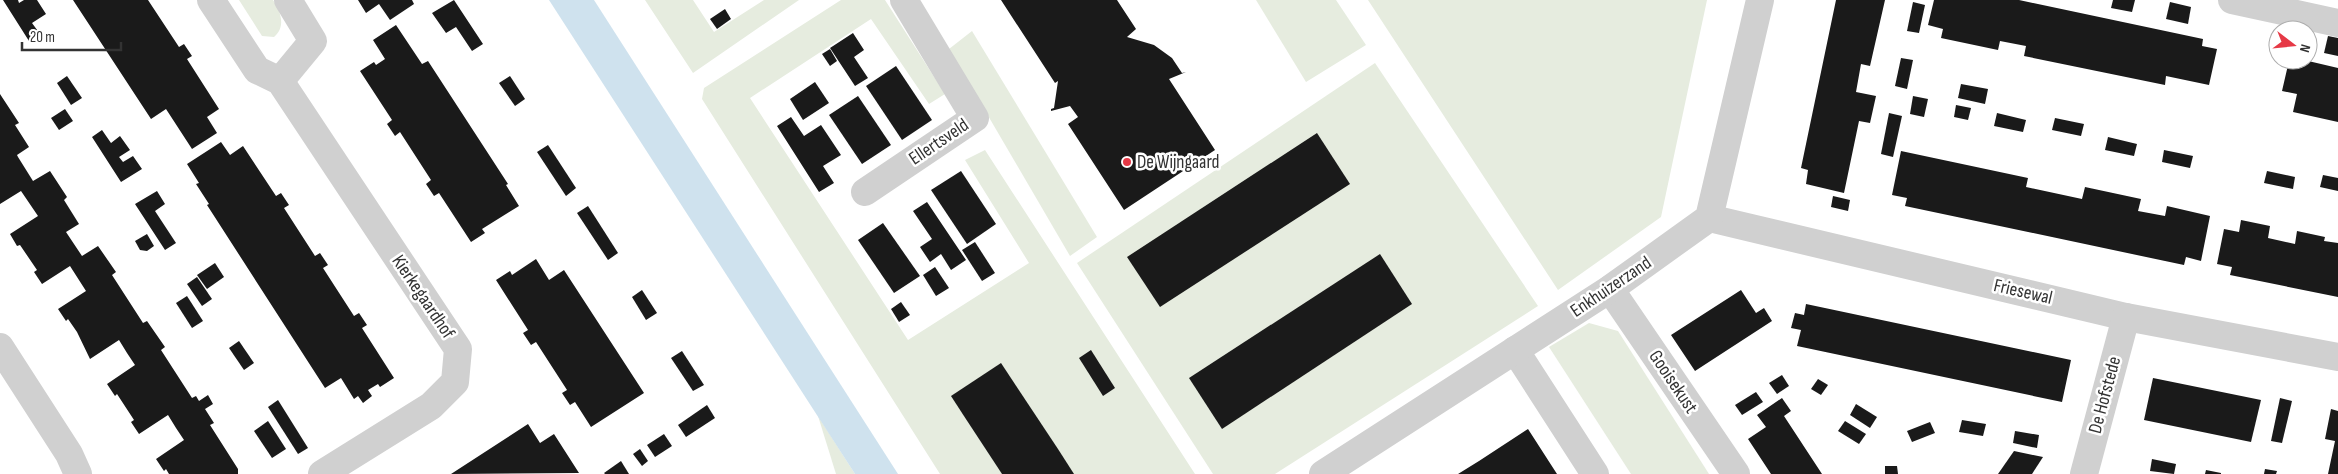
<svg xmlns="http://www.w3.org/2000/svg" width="2338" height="474" viewBox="0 0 2338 474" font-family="'Sofia Sans Condensed',sans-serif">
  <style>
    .green { fill: #e6ecdf }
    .water { fill: #cfe2ee }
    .building { fill: #1a1a1a }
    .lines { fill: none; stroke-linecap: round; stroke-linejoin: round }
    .minor { stroke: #d0d0d0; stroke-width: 28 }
    .poi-dot { fill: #e63946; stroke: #fff; stroke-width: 2 }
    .labels { text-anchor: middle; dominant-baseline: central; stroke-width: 5; stroke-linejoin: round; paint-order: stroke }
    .street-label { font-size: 19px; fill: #333; stroke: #fff }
    .poi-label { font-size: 19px; fill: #333; stroke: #fff; text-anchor: start }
  </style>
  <rect width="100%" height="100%" fill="#fff"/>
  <g class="green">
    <path d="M 239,0 L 273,0 C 281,12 286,27 274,37 L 262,36 Z"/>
    <polygon points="645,0 693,0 714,32 764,0 799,0 693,73"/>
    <polygon points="841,0 885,0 945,94 929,104 871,19 750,98 908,340 1029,263 965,160 985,150 1195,474 940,474 702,99 704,88"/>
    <polygon points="1256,0 1336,0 1366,45 1306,82"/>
    <polygon points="1368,0 1707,0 1661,217 1558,290"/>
    <polygon points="972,31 1097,237 1070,256 949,49"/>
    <polygon points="1375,63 1538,306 1275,474 1213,474 1077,263"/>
    <polygon points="1589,323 1618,331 1709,474 1631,474 1549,347"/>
    <polygon points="818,416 855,474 836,474"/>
  </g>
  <polygon class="water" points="549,0 594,0 898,474 855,474"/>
  <g class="building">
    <polygon points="3,0 18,0 19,3 24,0 37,0 46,14 32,23 40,34 29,41"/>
    <polygon points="73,0 148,0 179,47 184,44 192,56 187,59 219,109 207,117 217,133 192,149 166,109 151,119"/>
    <polygon points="358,0 412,0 414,4 390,20 379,4 366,13"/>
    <polygon points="454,0 483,44 472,51 456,27 446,33 432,13"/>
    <polygon points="1001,0 1117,0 1136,29 1127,37 1154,45 1172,58 1182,73 1186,72 1169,79 1215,150 1124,210 1068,124 1078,117 1070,106 1051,111 1051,109 1054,108 1058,81 1055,83"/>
    <polygon points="1836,0 1885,0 1870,66 1861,64 1856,92 1876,96 1870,123 1859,121 1844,193 1806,184 1808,170 1801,168"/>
    <polygon points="1934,0 2019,0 2203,39 2202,46 2217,49 2209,85 2166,76 2165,85 2024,56 2026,46 2000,41 1998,50 1941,38 1943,29 1928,25"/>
    <polygon points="2113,0 2135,0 2132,12 2111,8"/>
    <polygon points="1913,2 1925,5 1919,33 1907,31"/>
    <polygon points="2170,2 2191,7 2188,24 2166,19"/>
    <polygon points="725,9 731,19 717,29 710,19"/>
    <polygon points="396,25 422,64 428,61 508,184 506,185 519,206 482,229 485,233 471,242 439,193 434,196 426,184 431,180 400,132 395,136 387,124 392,120 360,71 374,62 376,65 385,59 373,40"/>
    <polygon points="853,33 864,50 854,57 868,78 855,86 830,48"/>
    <polygon points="2328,36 2338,38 2338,56 2324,53"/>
    <polygon points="830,49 837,61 830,66 822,54"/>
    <polygon points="1901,58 1913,60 1907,89 1895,86"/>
    <polygon points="2304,60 2338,68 2338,122 2293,112 2297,94 2282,91 2288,65 2302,68"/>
    <polygon points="896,66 932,120 902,140 866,86"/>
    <polygon points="67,76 82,98 71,105 57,83"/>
    <polygon points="510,76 525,99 515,106 499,83"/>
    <polygon points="815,82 829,103 803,120 790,99"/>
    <polygon points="1961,84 1988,89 1985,104 1958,98"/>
    <polygon points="0,94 19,123 15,125 29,147 17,155 18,157 33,181 50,171 67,197 64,200 79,224 66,232 82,256 98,246 116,272 112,275 143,323 147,321 165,347 161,350 192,398 196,396 199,401 208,395 213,404 205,409 214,423 210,425 238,469 238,474 169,474 166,469 164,471 156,459 184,440 176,428 168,415 139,434 131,422 134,420 117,394 115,396 107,384 135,365 127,353 119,340 90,359 77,332 68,319 66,321 58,309 86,291 70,266 42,284 34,272 37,270 20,245 17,246 10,234 38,216 21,191 0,204"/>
    <polygon points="858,96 891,145 862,164 829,115"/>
    <polygon points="1913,96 1928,99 1924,117 1910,114"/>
    <polygon points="1956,105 1971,108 1968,120 1954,117"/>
    <polygon points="65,109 73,121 59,130 51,118"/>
    <polygon points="1889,113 1902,116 1893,157 1881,154"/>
    <polygon points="1997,113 2026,120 2023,132 1994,126"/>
    <polygon points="791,117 804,136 821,125 841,155 823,166 834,183 819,192 777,126"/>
    <polygon points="2055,118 2084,124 2081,136 2052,130"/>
    <polygon points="102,130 111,143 120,136 130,150 119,157 123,162 133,156 142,169 121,182 92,137"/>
    <polygon points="1317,133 1350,184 1160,307 1127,257"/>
    <polygon points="2108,137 2137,144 2134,156 2105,150"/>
    <polygon points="221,142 230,155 243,146 276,196 281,193 289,205 284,208 315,256 320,253 328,265 323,268 354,316 359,313 367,325 362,328 394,378 380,387 378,384 368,390 372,396 363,403 358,396 354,399 341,378 325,388 207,205 209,204 196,184 199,183 187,164"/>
    <polygon points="548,145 576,188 566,196 537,152"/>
    <polygon points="2164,150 2193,156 2190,168 2162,162"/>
    <polygon points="1901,151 2028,178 2026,187 2082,199 2085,187 2141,199 2138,211 2165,216 2167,206 2210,216 2201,261 2186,257 2184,265 1905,206 1907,198 1892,195"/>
    <polygon points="961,171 996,224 967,244 931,190"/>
    <polygon points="2267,171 2295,177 2293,189 2264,183"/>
    <polygon points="2323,175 2338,178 2338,191 2320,187"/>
    <polygon points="157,191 165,204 155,211 176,243 165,250 135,204"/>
    <polygon points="1833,196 1850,200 1848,211 1831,207"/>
    <polygon points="927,202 966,260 951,270 941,254 930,262 920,247 932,239 913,211"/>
    <polygon points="588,206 618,253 608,260 577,213"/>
    <polygon points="2241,220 2270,226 2268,238 2295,244 2297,231 2325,237 2324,241 2338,243 2338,297 2230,275 2232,267 2217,264 2224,229 2239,232"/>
    <polygon points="883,223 920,276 894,293 858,240"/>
    <polygon points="147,234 154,246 147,251 140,250 135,241"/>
    <polygon points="975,242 995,273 982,281 962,250"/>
    <polygon points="1380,254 1412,304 1222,429 1189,378"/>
    <polygon points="536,259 549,280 564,270 644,393 591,427 575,402 570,405 562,393 567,390 536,342 531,345 523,333 528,330 496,280 510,271 512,275"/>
    <polygon points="215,263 224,277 207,289 197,275"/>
    <polygon points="935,267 949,288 936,296 923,275"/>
    <polygon points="197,277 212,299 202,306 187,284"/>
    <polygon points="642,290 657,313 646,320 632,297"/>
    <polygon points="1741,290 1756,313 1764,308 1772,321 1695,371 1671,335"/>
    <polygon points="187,296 203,321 192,328 176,303"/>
    <polygon points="901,302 910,315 899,322 891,309"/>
    <polygon points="1806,304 2071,360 2062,402 1797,346 1801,330 1791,328 1795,313 1804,315"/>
    <polygon points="239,341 254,363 244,370 229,348"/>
    <polygon points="1091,350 1115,388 1103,396 1079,358"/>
    <polygon points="682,351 704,385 693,391 671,358"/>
    <polygon points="1001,363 1058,449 1074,474 1002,474 962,413 951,396"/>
    <polygon points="1782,375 1789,386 1777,394 1769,383"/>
    <polygon points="2153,378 2261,400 2251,442 2144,420"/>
    <polygon points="1818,379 1828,385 1821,395 1811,389"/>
    <polygon points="1756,392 1763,402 1742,415 1735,405"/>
    <polygon points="1782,398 1791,411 1784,416 1822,474 1771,474 1748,439 1766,427 1757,415"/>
    <polygon points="2280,398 2292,401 2282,443 2271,441"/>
    <polygon points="278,400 308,448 298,454 268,407"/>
    <polygon points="1856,404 1877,417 1870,428 1850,415"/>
    <polygon points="707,405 715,418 686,437 678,425"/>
    <polygon points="2331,409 2338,411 2338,474 2328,474 2335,441 2325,439"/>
    <polygon points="1962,420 1986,424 1983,436 1959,432"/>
    <polygon points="268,421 286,449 272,458 254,431"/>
    <polygon points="1845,421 1866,434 1859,444 1838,431"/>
    <polygon points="1930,422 1935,433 1912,442 1907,431"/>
    <polygon points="528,424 540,443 554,434 579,473 451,474"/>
    <polygon points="1528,429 1557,474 1458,474 1479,461"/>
    <polygon points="2015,431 2039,435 2037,448 2013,443"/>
    <polygon points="664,434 672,446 655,457 647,445"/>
    <polygon points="640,449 648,461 642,466 633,454"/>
    <polygon points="2014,451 2043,457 2032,474 1998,474"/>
    <polygon points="2152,459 2176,464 2174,474 2150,471"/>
    <polygon points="621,461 629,474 605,474 604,473"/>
    <polygon points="1885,466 1897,466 1898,474 1885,474"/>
    <polygon points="2265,469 2277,471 2276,474 2264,474"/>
    <polygon points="2206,470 2221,473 2221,474 2205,474"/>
  </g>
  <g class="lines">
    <g class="minor">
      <polyline points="211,0 257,70 280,81 458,349 455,382 431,406 322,474"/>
      <polyline points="2232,0 2338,23"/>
      <polyline points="280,81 313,41 288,0"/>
      <polyline points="865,192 975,118 904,0"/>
      <polyline points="1709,218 2126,317 2338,357"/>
      <polyline points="1610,289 1736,474"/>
      <polyline points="0,347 69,454 78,474"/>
      <polyline points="1515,350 1595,474"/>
      <polyline points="1323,474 1610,289 1709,218 1760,0"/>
      <polyline points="2084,474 2126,317"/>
    </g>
  </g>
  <circle class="poi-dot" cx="1127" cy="162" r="5"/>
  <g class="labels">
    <g class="street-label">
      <text transform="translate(939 142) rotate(-34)">Ellertsveld</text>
      <text transform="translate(1611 287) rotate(-34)">Enkhuizerzand</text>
      <text transform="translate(2023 292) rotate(13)">Friesewal</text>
      <text transform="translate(423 297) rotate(56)">Kierkegaardhof</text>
      <text transform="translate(1673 382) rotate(56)">Gooisekust</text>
      <text transform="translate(2105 395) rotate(-75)">De Hofstede</text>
    </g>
    <g class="poi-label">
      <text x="1137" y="162">De Wijngaard</text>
    </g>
  </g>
  <g transform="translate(2293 45) rotate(106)"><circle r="24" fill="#ffffff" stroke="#adadad"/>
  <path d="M0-4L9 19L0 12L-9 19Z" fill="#e63946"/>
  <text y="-8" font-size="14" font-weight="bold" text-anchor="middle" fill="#333333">N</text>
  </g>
  <path d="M22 42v8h99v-8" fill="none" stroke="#333333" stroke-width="2.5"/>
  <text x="30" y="42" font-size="15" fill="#333333" stroke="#ffffff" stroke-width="4" paint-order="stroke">20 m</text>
</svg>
